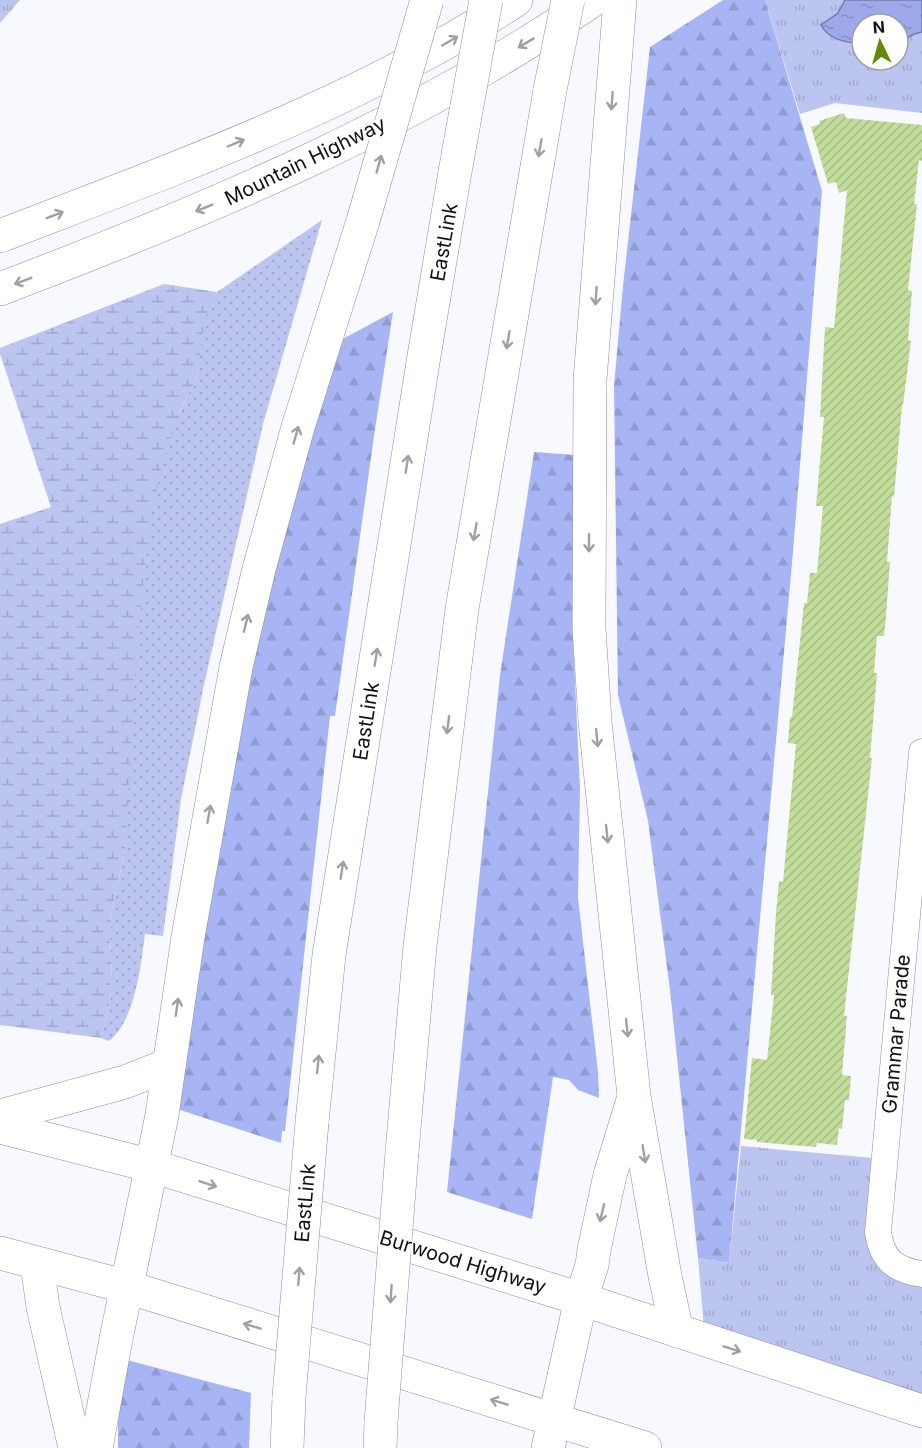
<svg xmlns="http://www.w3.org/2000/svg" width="922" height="1448" viewBox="0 0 922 1448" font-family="Inter,sans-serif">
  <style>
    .forest { fill: url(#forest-firs) }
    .wetland { fill: url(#wetland-marsh) }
    .park { fill: url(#park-tufts); fill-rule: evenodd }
    .garden { fill: url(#garden-dots) }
    .water { fill: url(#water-ripples); stroke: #737ba9; stroke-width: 1.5 }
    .building { fill: url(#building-hatch) }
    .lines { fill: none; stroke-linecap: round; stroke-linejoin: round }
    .minor-casing { stroke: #8c8f9d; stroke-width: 27 }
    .major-casing { stroke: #8c8f9d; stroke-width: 34 }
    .highway-casing { stroke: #8c8f9d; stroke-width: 34 }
    .minor { stroke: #fff; stroke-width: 26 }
    .major { stroke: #fff; stroke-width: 33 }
    .highway { stroke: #fff; stroke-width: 33 }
    .highway-bridge-casing { stroke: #8c8f9d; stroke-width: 34; stroke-linecap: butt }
    .highway-bridge { stroke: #fff; stroke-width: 33 }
    .oneway { stroke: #9fa0a2 }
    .labels { text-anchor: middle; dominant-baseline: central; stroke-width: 5; stroke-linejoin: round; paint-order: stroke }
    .street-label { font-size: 20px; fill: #101116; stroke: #fff }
  </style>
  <defs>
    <pattern id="forest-firs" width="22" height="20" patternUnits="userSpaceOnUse" patternTransform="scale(1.5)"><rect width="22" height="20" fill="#a8b5f4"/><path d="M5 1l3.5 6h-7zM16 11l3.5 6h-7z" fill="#909bd0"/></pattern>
    <pattern id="wetland-marsh" width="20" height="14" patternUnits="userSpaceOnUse" patternTransform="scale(1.5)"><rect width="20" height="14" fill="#bcc5f0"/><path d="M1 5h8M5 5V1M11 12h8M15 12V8" fill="none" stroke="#a1a8cd"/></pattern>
    <pattern id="park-tufts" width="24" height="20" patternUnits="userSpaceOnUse" patternTransform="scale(1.5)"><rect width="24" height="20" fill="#bcc5f0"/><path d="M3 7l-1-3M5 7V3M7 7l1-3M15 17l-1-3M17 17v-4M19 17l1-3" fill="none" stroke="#a1a8cd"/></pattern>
    <pattern id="garden-dots" width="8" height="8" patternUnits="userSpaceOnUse" patternTransform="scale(1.5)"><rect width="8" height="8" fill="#bcc5f0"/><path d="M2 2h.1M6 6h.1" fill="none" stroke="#a1a8cd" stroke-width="1.8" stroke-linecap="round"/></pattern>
    <pattern id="water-ripples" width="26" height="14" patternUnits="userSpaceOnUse" patternTransform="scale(1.5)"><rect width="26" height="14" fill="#9da9e8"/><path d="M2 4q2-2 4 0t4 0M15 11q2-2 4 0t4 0" fill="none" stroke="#8690c6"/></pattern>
    <pattern id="building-hatch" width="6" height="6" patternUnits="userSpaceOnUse" patternTransform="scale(1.5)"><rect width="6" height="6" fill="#c2dc9a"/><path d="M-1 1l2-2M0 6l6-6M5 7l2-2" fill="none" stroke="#a6bc84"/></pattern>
  </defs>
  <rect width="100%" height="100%" fill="#f8f9ff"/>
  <g class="forest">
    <polygon points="723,0 765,0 822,191 793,552 729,1263 698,1258 670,990 648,821 618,695 614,386 623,286 650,47"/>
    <polygon points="393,312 374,436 335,716 330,716 285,1131 282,1131 281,1143 177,1109 224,799 269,591 335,343"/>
    <polygon points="534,452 575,455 573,639 580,788 578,898 598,1072 599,1098 578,1090 569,1080 553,1077 532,1219 447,1192 500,675"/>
    <polygon points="127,1360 251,1393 249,1448 118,1448 118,1422"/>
  </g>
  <path class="wetland" d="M 164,284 L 217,292 C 200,323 205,344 197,375 C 193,388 184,401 179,414 L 125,851 L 112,909 L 110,933 L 112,978 L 110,1003 L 101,1038 L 0,1025 L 0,524 L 51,507 L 0,354 L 0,348 Z"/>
  <g class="park">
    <polygon points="0,0 20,0 0,23"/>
    <path d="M 765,0 L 922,0 L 922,113 L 835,103 L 800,114 ZM 862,24 L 898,24 L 898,60 L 862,60 Z"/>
    <polygon points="741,1146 884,1159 878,1232 922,1274 922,1411 705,1340 698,1258 729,1263"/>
  </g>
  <path class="garden" d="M 322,220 L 263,424 L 204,685 L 181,799 L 163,936 L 145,934 C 141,965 135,1021 109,1041 L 101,1038 L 110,1003 L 112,979 L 110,933 L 112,909 L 125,851 L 137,644 L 150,522 L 163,460 L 179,414 L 197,376 L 204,323 L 209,306 L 217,292 Z"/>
  <path class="water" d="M 845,0 L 922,0 L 922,32 L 914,34 L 898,43 L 898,24 L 862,24 L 862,44 C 848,43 828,39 821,25 L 838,13 Z"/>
  <polygon class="building" points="844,113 846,118 922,125 922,161 919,160 914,204 917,204 908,290 912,291 908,340 911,341 903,405 902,405 894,497 892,496 887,562 890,562 886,616 884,636 877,636 874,673 877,673 870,758 872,758 844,1016 847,1016 842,1075 851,1076 849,1100 845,1100 842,1129 839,1128 837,1145 817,1143 816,1147 757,1142 757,1140 744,1139 752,1058 767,1060 774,995 771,995 776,913 779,881 783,882 796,744 788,743 790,717 792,717 804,603 807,603 810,573 817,573 823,506 816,506 824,417 820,417 825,327 834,328 847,190 839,193 836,182 828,184 811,127 820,124 819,121"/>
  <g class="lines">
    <g class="minor-casing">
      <path id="minor" d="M 922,752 L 878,1232 C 882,1260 895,1270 922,1274"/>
    </g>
    <g class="major-casing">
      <g id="major">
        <path d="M 0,236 C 176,168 357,104 516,0"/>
        <path d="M 0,289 C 205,211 411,125 593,0"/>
      </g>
    </g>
    <g class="highway-casing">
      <g id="highway">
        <polyline points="620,0 590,380 589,628 595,721 634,1096 665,1276 677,1331"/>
        <polyline points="0,1116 125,1082 168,1065"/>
        <polyline points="312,1122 329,955 424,356 455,172"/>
        <polyline points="0,1127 152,1166 581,1299 922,1411"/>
        <polyline points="402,1152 420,946 462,609 550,90"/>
        <polyline points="0,1253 127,1287 645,1448"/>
        <polyline points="37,1264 43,1307 75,1448"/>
        <polyline points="96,1448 116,1339 162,1115 188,937 236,667 259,569 298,427 363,221"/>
        <polyline points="287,1448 289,1397"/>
        <polyline points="380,1448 381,1422"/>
        <polyline points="548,1448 581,1299 592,1265 594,1250 610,1175 632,1103"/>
      </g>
    </g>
    <use href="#minor" class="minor"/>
    <use href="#major" class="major"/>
    <use href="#highway" class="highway"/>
    <g class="highway-bridge-casing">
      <g id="highway-bridge">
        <polyline points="550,90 568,0"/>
        <polyline points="455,172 486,0"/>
        <polyline points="363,221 427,0"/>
        <polyline points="289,1397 312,1122"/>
        <polyline points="381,1422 402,1152"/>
      </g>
    </g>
    <use href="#highway-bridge" class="highway-bridge"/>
  </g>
  <defs><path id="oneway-shaft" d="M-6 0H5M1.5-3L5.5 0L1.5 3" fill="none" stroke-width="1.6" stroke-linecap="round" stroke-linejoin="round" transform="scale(1.5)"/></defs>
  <g class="oneway">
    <use href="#oneway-shaft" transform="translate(450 41) rotate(-30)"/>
    <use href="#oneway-shaft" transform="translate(526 43) rotate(149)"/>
    <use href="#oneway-shaft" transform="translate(612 101) rotate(94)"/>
    <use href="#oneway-shaft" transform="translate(236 143) rotate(-23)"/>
    <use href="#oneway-shaft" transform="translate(540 148) rotate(100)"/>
    <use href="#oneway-shaft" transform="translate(379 164) rotate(-74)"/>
    <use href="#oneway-shaft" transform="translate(204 208) rotate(158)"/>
    <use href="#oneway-shaft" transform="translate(55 215) rotate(-21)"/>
    <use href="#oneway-shaft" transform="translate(23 281) rotate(159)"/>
    <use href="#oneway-shaft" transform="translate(596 296) rotate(94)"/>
    <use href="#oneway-shaft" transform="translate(508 340) rotate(100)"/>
    <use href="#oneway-shaft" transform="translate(296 435) rotate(-74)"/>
    <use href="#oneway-shaft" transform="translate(407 464) rotate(-81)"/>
    <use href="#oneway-shaft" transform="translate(475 532) rotate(100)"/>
    <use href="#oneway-shaft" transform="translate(589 543) rotate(90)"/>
    <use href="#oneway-shaft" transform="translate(246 623) rotate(-76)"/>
    <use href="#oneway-shaft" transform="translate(376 657) rotate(-81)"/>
    <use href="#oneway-shaft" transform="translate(448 725) rotate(97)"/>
    <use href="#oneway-shaft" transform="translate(597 738) rotate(84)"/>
    <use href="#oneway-shaft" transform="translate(209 814) rotate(-80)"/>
    <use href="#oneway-shaft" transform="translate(607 834) rotate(84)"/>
    <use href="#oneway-shaft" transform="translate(342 870) rotate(-81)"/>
    <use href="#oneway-shaft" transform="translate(177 1007) rotate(-82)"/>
    <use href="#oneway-shaft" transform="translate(627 1028) rotate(84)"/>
    <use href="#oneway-shaft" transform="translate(318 1064) rotate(-84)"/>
    <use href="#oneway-shaft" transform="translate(644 1154) rotate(81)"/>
    <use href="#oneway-shaft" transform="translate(208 1184) rotate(18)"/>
    <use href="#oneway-shaft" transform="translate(602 1213) rotate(103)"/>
    <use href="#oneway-shaft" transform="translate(299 1276) rotate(-85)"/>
    <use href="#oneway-shaft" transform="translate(391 1294) rotate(94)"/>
    <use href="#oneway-shaft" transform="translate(252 1326) rotate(-163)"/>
    <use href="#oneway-shaft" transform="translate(732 1349) rotate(17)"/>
    <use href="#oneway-shaft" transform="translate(499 1402) rotate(-163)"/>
  </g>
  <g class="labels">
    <g class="street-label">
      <text transform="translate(305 161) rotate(-26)">Mountain Highway</text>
      <text transform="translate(444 242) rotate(-80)">EastLink</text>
      <text transform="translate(366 721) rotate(-81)">EastLink</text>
      <text transform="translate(896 1034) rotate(-85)">Grammar Parade</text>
      <text transform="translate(305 1203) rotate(-85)">EastLink</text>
      <text transform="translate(463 1262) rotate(17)">Burwood Highway</text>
    </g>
  </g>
  <g transform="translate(880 42) rotate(355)"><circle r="28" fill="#ffffff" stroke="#9fa0a2" stroke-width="1.5"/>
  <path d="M0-4.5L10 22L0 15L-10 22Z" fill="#66890d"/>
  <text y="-9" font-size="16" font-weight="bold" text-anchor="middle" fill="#101116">N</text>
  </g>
</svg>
